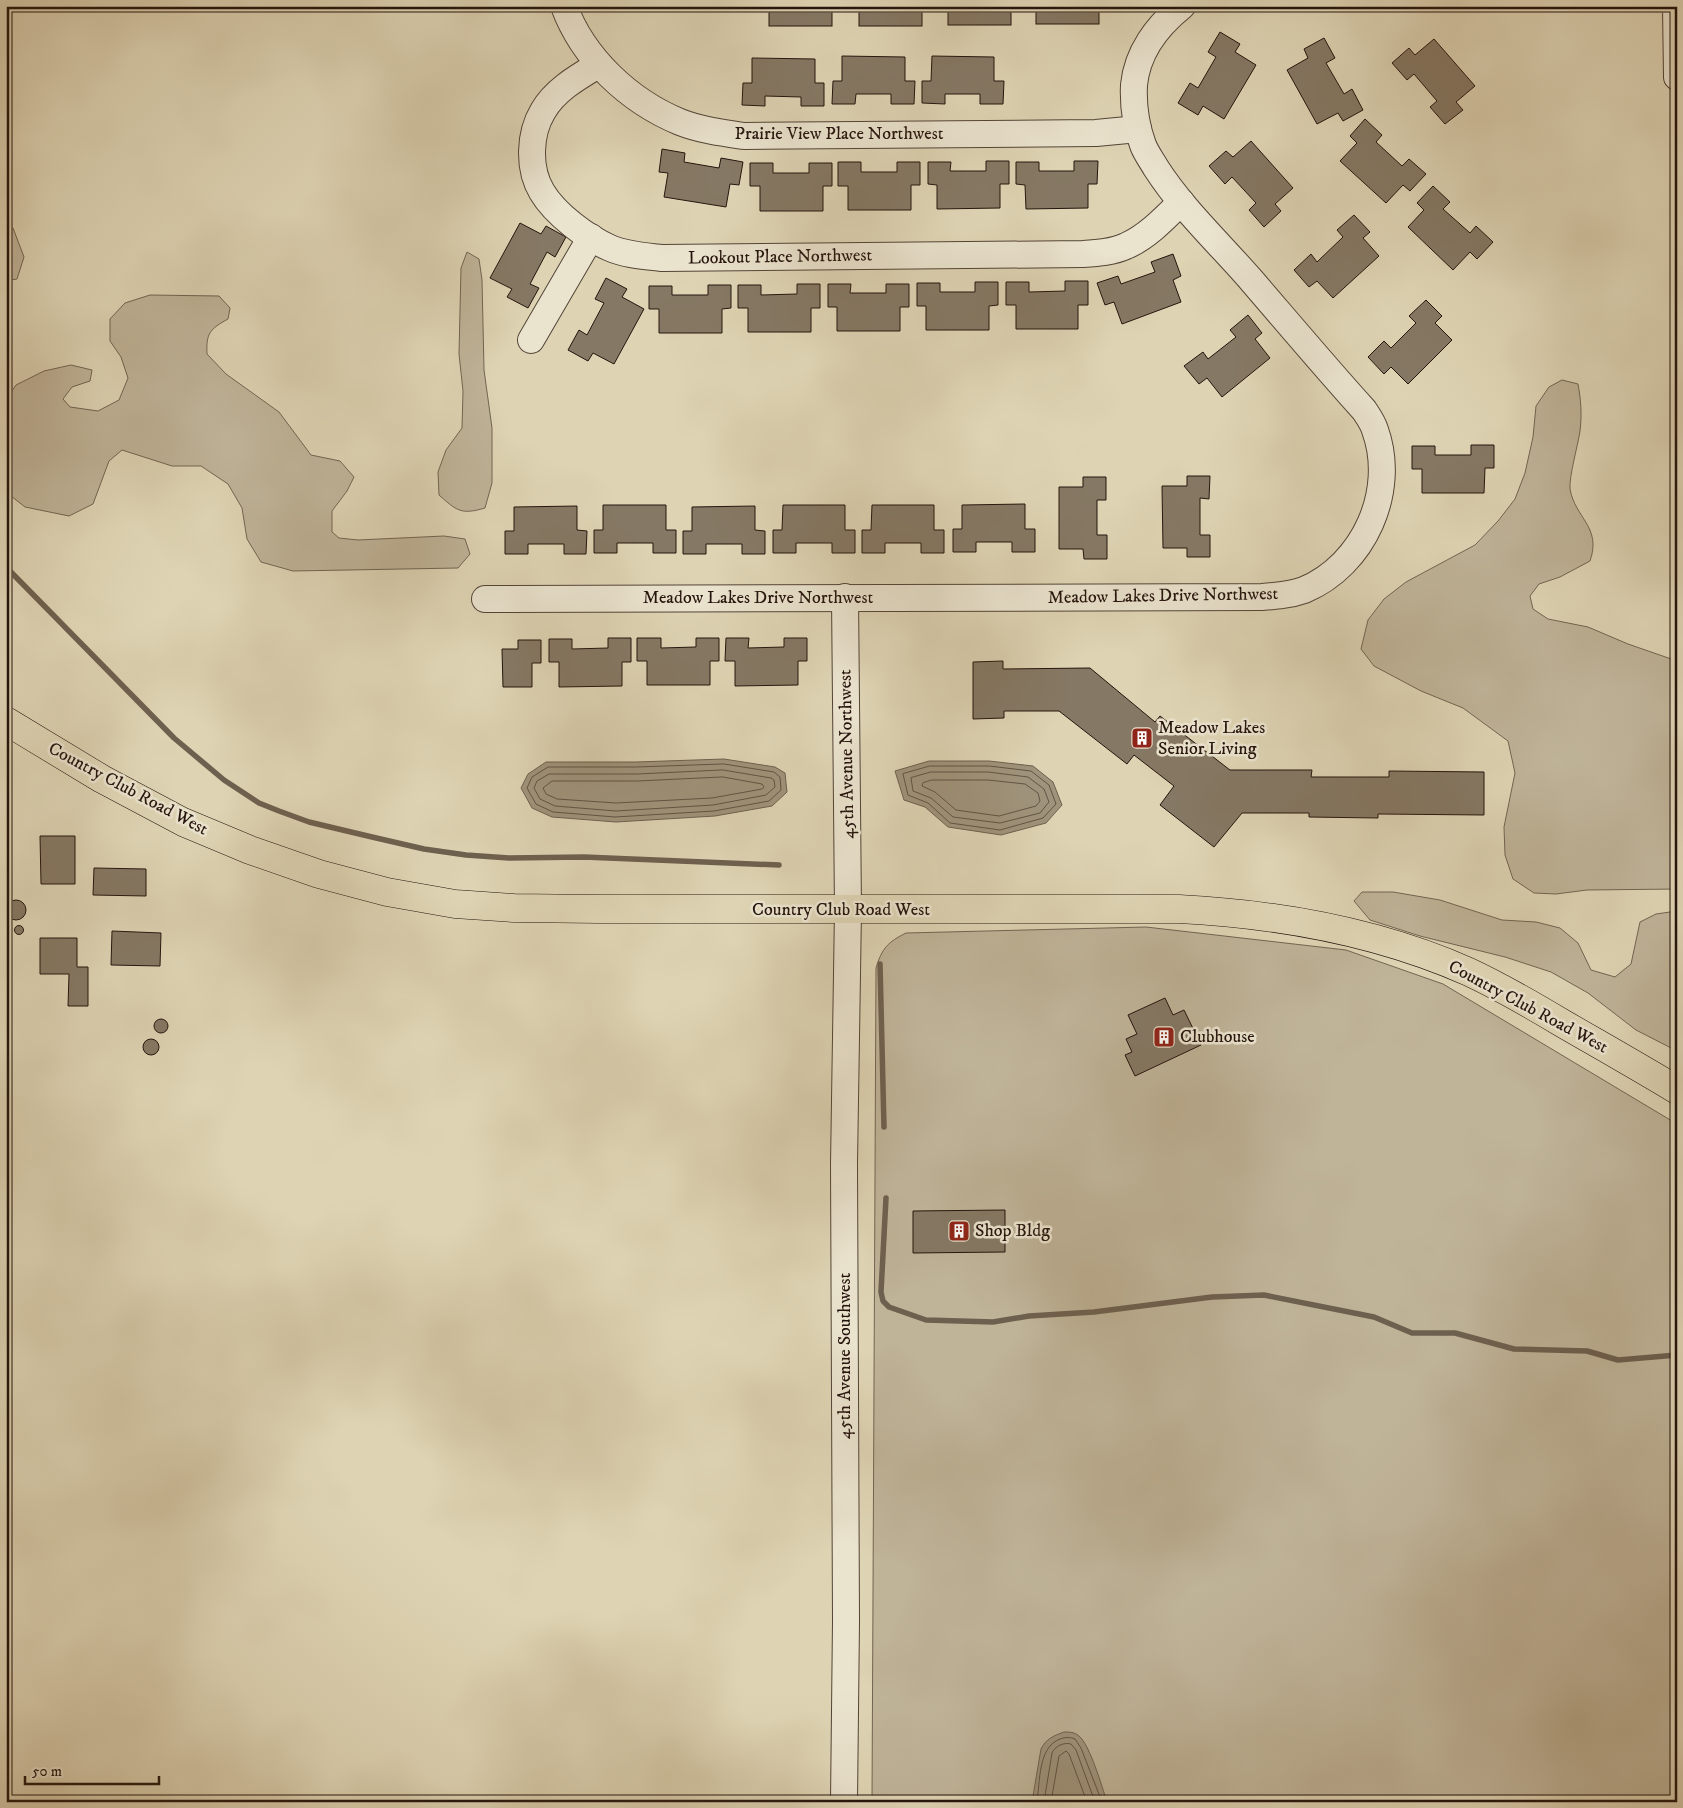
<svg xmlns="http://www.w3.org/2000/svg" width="1683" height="1808" viewBox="0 0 1683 1808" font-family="'IM FELL DW Pica',serif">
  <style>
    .green { fill: #bfb398; stroke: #726452 }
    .water { fill: #9f937b; stroke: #6e604f }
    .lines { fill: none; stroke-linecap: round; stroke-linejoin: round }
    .shore { stroke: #625444; stroke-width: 1 }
    .stream { stroke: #6e604f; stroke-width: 5.5 }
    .building { fill: #857864; stroke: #25140d }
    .minor-casing { stroke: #534437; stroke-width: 28 }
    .major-casing { stroke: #25140d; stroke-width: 29 }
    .minor { stroke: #eae3ce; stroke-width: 26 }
    .major { stroke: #ded4b4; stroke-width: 28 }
    .labels { text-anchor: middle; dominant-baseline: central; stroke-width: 5; stroke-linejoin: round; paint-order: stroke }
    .street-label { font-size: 18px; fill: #25140d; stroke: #eae3ce }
    .poi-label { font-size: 18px; fill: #25140d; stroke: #eae3ce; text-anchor: start }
  </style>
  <rect width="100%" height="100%" fill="#ded4b4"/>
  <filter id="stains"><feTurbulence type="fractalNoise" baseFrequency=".004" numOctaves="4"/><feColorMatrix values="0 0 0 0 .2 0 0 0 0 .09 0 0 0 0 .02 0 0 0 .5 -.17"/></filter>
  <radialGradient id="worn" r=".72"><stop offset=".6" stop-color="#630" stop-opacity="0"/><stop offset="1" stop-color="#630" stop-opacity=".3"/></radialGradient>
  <g class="green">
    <polygon points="6,222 13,228 24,257 17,279 6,281"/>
    <path d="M 467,252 L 479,259 L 482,280 L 484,370 L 492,428 L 492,483 L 485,508 C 461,515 457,511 439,495 L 438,472 L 446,450 L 462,428 L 463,391 L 459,354 L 461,268 Z"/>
    <path d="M 150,295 L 219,296 L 230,308 L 228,319 C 210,329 206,333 207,354 L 226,374 L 279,412 L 311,455 L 340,461 L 354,477 L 347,491 L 332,511 L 332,532 L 339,538 L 358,540 L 444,536 L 465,539 L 470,554 L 458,568 L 293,571 L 261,562 L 247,539 L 242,508 L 228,484 L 201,466 L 172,466 L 122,450 L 109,461 L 93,504 L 69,516 L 25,507 L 6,492 L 6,399 L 16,385 L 44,371 L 71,365 L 92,370 L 90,381 L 72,387 L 63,399 L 70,407 L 98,411 L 119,400 L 128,378 L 121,357 L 110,341 L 110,319 L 125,303 Z"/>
    <path d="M 1562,380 L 1578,384 C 1581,400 1582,415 1580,431 C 1578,445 1569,476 1570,489 C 1575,518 1602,527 1590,561 L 1560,577 L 1539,584 L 1530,596 L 1533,609 L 1548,619 L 1588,627 L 1628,644 L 1677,661 L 1677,889 L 1587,890 L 1556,894 L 1534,893 L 1513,879 L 1505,855 L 1504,827 L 1515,773 L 1508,741 L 1463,708 L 1421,691 L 1374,666 L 1361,649 L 1368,620 L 1384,599 L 1406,582 L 1475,545 L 1498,521 L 1515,499 L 1525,473 L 1533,437 L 1536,406 L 1549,387 Z"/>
    <polygon points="1362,892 1393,892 1440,900 1502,920 1536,922 1560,928 1578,943 1591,970 1615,977 1631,964 1640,922 1656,914 1677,911 1677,1051 1636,1030 1588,993 1551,972 1505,957 1420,936 1370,920 1354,901"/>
    <path d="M 1146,927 L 1346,950 L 1443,984 L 1677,1124 L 1677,1802 L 872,1802 L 876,968 C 882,948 888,942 906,933 Z"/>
  </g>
  <g class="water">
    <polygon points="724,759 775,767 785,773 787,792 772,806 715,816 616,822 552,817 532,808 521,788 528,774 546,762 636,762"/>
    <polygon points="929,761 989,761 1033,766 1053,782 1062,805 1046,823 1001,835 948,827 925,807 904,800 895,771"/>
    <path d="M 1064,1732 C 1069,1732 1075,1732 1079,1736 C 1090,1745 1102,1787 1107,1802 L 1032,1802 L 1041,1749 C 1046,1739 1053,1736 1064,1732 Z"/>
  </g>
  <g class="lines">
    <g class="shore">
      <polygon points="724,764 774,772 780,777 781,790 769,801 714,811 615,817 553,812 536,804 527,788 532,777 548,767 636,767"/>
      <polygon points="930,766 989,766 1031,771 1049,785 1056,804 1043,818 1000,830 950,823 928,803 908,795 903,774"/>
      <polygon points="723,770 771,778 774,780 775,787 766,795 713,805 616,811 555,806 540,799 534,788 537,781 549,774 637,774"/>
      <polygon points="931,772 988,772 1028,777 1044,789 1049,802 1040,813 1000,823 953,817 931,798 913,791 911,778"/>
      <polygon points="723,777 762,784 764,787 762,789 712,798 616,803 557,799 546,794 543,788 552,781 637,781"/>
      <polygon points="932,780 988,780 1025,784 1038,793 1040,801 1036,806 999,816 956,810 935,792 922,786 923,783"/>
      <path d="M 1037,1802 C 1040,1782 1038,1747 1060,1739 C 1066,1737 1070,1737 1075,1739 L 1081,1748 L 1102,1802"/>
      <path d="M 1044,1802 L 1052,1753 C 1055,1746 1064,1742 1071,1744 L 1076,1750 L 1095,1802"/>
      <polyline points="1051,1802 1059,1756 1066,1751 1069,1754 1087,1802"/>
    </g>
    <g class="stream">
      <polyline points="6,567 174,738 224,780 259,803 279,811 309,822 372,837 424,849 466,855 509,858 584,857 779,865"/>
      <polyline points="880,964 884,1127"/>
      <polyline points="886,1198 881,1292 883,1301 889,1307 926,1320 993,1322 1029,1316 1094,1312 1212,1297 1264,1295 1374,1317 1412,1333 1455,1333 1514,1349 1587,1351 1618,1360 1677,1355"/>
    </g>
  </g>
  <g class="building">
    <rect x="769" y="6" width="63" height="20"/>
    <rect x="859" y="6" width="63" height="20"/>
    <rect x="948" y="6" width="63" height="19"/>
    <rect x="1036" y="6" width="63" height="18"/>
    <polygon points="1220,32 1240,44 1235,52 1256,65 1224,119 1203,106 1198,115 1178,103 1190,83 1198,88 1216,57 1208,52"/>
    <polygon points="1324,38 1335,58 1326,63 1344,94 1352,89 1363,110 1343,121 1338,113 1317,124 1287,70 1308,58 1304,49"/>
    <polygon points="1434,39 1475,86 1456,102 1463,110 1445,124 1430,107 1437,101 1414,74 1407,80 1392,63 1409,48 1415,55"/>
    <polygon points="842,56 905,57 905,81 915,81 914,104 891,104 891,94 856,94 855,104 832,104 833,81 842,81"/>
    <polygon points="932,56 994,57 994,81 1004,81 1003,104 980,104 980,94 945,94 945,104 922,103 922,81 931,81"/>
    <polygon points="752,58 815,59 815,83 824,83 824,106 801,106 801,97 765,96 765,106 742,105 743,83 752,83"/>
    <polygon points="1365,119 1382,135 1376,142 1402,166 1409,159 1426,174 1410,191 1403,185 1386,203 1340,161 1357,143 1350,136"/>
    <polygon points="1251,141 1293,188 1275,204 1281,211 1264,227 1249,210 1256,203 1232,177 1225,184 1209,166 1226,151 1233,157"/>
    <polygon points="662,149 685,153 684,162 719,168 721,158 743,162 739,185 730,184 726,207 664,197 668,173 659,172"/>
    <polygon points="986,161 1009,161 1009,184 1000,184 1000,208 937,209 937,185 928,184 928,162 951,162 950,171 986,171"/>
    <polygon points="1074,161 1098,161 1097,184 1088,184 1088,208 1026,209 1025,185 1016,184 1016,162 1039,162 1039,171 1074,171"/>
    <polygon points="838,162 861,162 861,172 897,172 897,162 920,162 920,185 911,185 911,210 848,210 848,186 838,186"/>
    <polygon points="750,163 773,163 773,173 809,173 809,163 832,163 832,186 823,186 823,211 760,211 760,186 750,186"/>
    <polygon points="1433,186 1450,202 1443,209 1470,233 1476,226 1493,242 1477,259 1470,252 1453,270 1408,227 1424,210 1417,203"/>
    <polygon points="1354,215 1370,232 1363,238 1379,256 1333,298 1317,281 1309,287 1294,270 1311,254 1317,262 1343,237 1337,230"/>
    <polygon points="520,223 541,234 546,226 566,237 555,257 547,252 530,284 539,288 528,308 507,297 512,289 490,278"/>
    <polygon points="1173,254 1181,276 1173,280 1181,302 1122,324 1114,302 1105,305 1097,283 1118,276 1121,284 1155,272 1151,262"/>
    <polygon points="606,278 627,289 622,297 644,309 614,364 593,353 588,361 568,350 579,330 587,335 604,303 595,299"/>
    <polygon points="1065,281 1088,281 1088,305 1078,305 1078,329 1016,329 1016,305 1006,305 1006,282 1029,282 1029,292 1065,291"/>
    <polygon points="975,282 998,282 998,305 989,306 989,330 926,330 926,306 917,306 917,283 940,283 940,292 975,292"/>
    <polygon points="797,284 820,284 820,308 811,308 811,332 748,332 748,308 738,308 738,285 761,285 761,295 797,294"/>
    <polygon points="828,284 851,284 850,293 886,293 886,284 909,284 909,307 900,307 900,331 837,331 837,307 828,307"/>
    <polygon points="708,285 731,285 731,308 722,309 722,333 659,333 659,309 649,309 649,286 672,286 672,295 708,295"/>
    <polygon points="1426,300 1442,316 1435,323 1452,340 1408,384 1391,367 1384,374 1368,357 1384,341 1391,348 1416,323 1409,316"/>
    <polygon points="1248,315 1262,333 1255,339 1270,358 1222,397 1207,378 1199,384 1184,366 1203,352 1208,359 1236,337 1230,330"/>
    <polygon points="1471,445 1494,445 1494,468 1485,468 1484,493 1422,493 1422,469 1412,469 1412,446 1435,446 1435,455 1471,455"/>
    <polygon points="1187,476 1210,476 1209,499 1200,498 1200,535 1210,535 1210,557 1187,557 1187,548 1163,548 1162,486 1187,486"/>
    <polygon points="1083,477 1106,477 1106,500 1097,500 1097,535 1107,535 1107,559 1084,559 1083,549 1059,549 1059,487 1083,487"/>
    <polygon points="1025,504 1025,529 1035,529 1035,552 1012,552 1012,542 976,542 976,552 953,552 953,529 962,529 962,505"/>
    <polygon points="603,505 666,505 666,530 676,530 676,553 653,553 653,543 617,543 617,553 594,553 594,530 603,530"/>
    <polygon points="783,505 845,505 845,530 855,530 855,553 832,553 832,543 796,543 796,553 773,553 773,530 782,530"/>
    <polygon points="872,505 934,505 934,530 944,530 944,553 921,553 921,543 885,543 885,553 862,553 862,530 871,530"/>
    <polygon points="577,506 577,530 587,531 586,554 564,554 564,544 528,544 528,554 505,554 505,531 514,531 514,507"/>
    <polygon points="755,506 755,530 765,531 765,554 742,554 742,544 706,544 706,554 683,554 683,531 692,531 692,507"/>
    <polygon points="608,638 631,638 631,662 622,662 622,686 559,687 559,662 549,662 549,639 572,639 572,649 608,648"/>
    <polygon points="637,638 661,638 661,648 696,647 696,638 719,638 719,661 710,661 710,685 647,685 647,661 637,661"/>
    <polygon points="726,638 749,638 748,648 784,647 784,638 807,638 807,661 798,661 798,685 735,686 735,661 725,661"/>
    <polygon points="518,640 541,640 541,663 532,663 532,687 503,687 502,649 518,649"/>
    <polygon points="1003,661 1003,669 1090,668 1155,722 1160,716 1230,770 1312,770 1311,777 1389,777 1389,771 1484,772 1484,815 1378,814 1378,818 1309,817 1309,813 1242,813 1214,847 1160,805 1174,786 1134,755 1127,764 1059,711 1004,711 1004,718 973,719 973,662"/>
    <polygon points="40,836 75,836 75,884 41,884"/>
    <polygon points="94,868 146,869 146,896 93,895"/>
    <circle cx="16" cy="910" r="10"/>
    <circle cx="19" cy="930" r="4.5"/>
    <polygon points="112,931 161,933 160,966 111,965"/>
    <polygon points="40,938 77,938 77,967 88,967 88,1006 68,1006 69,974 40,974"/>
    <polygon points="1165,998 1173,1015 1184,1010 1201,1045 1135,1076 1125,1055 1132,1052 1126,1039 1137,1034 1128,1015"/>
    <circle cx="161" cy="1026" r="7"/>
    <circle cx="151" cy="1047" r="8"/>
    <polygon points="1005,1210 1005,1252 913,1253 913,1211"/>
  </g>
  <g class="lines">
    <g class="minor-casing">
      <g id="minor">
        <path d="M 564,6 C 583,58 629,101 680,122 C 700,130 723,133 744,136 L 1096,133 L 1138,129"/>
        <polyline points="1676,6 1677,77"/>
        <path d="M 598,65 C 578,77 555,90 543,111 C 529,134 528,169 542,192 C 555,214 587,238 610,248 C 626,255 645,256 662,258 L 1083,254 C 1098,253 1113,252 1126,246 C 1147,237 1165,218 1181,202"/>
        <polyline points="531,340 591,237"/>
        <path d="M 485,599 L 1262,597 C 1276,596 1290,595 1304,590 C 1364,565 1397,491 1375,430 C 1373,423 1368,416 1364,410 C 1326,368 1289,324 1252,281 C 1220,244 1183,210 1156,168 C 1152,161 1146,153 1143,145 C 1136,126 1133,105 1134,85 C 1137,53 1157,26 1182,6"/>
        <polyline points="844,1802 846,1621 844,1164 848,910 845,597"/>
      </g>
    </g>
    <g class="major-casing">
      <path id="major" d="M 6,721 L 102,779 L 183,822 L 250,850 L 319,874 L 387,892 L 455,904 L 514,908 L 599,909 L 1179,909 C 1277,914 1379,932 1469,972 C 1501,987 1532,1005 1562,1023 C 1600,1045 1639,1067 1677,1090"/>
    </g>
    <use href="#minor" class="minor"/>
    <use href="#major" class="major"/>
  </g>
  <defs>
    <g id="building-square" transform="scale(1.125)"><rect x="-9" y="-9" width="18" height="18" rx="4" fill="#8f2418" stroke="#eae3ce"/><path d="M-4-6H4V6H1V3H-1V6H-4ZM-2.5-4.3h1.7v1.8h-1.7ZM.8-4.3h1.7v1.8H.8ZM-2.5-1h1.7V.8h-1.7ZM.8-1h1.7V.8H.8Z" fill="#fff"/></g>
  </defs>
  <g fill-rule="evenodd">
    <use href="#building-square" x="1142" y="738"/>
    <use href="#building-square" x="1164" y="1037"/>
    <use href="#building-square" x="959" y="1231"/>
  </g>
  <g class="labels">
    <g class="street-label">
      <text x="839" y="134">Prairie View Place Northwest</text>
      <text transform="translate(780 257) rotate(-1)">Lookout Place Northwest</text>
      <text transform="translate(1163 596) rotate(-1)">Meadow Lakes Drive Northwest</text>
      <text x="758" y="598">Meadow Lakes Drive Northwest</text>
      <text transform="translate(847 754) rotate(-91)">45th Avenue Northwest</text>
      <text transform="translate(128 789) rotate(28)">Country Club Road West</text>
      <text x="841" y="910">Country Club Road West</text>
      <text transform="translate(1528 1007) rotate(28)">Country Club Road West</text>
      <text transform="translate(845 1356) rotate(-90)">45th Avenue Southwest</text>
    </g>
    <g class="poi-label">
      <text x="1158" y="728">Meadow Lakes<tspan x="1158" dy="21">Senior Living</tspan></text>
      <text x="1180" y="1037">Clubhouse</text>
      <text x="975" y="1231">Shop Bldg</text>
    </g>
  </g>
  <rect width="1683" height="1808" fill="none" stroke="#ded4b4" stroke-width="25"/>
  <rect x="8" y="8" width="1668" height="1793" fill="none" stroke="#25140d" stroke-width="2.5"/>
  <rect x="12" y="12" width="1658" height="1783" fill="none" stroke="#25140d"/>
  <path d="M25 1776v8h134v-8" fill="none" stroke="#25140d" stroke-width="2.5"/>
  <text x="32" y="1776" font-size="15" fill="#25140d" stroke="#eae3ce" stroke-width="4" paint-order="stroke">50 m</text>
  <rect width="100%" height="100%" filter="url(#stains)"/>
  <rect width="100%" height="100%" fill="url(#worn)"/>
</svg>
